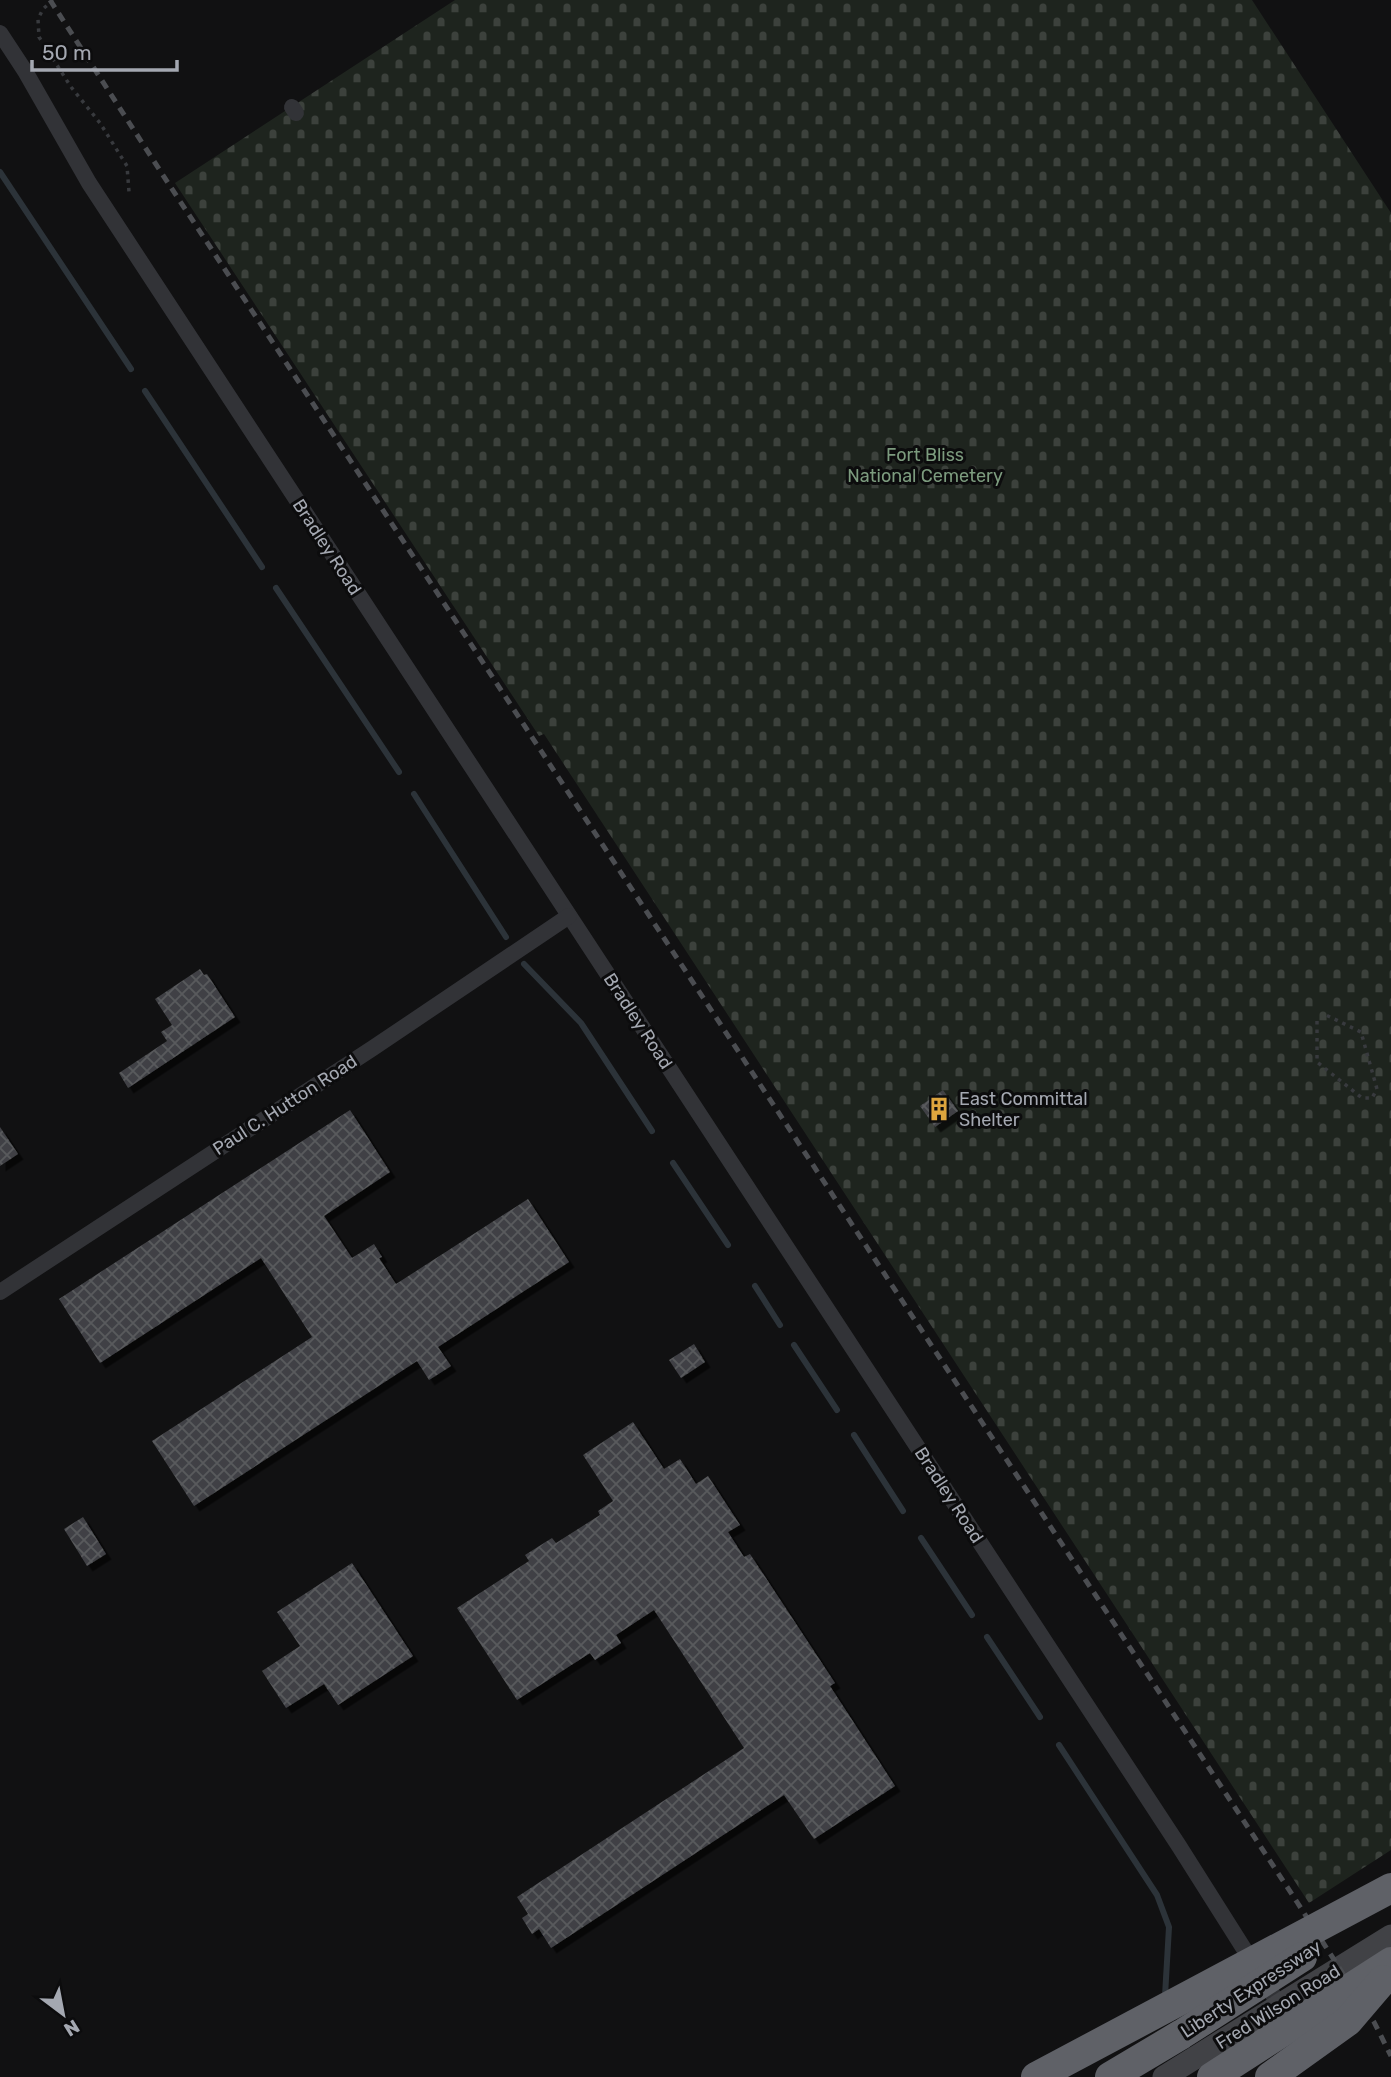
<svg xmlns="http://www.w3.org/2000/svg" width="1391" height="2077" viewBox="0 0 1391 2077" font-family="Rubik,sans-serif">
  <style>
    .cemetery { fill: url(#cemetery-stones) }
    .lines { fill: none; stroke-linecap: round; stroke-linejoin: round }
    .stream { stroke: #2c3339; stroke-width: 6 }
    .building { fill: url(#building-cross-hatch); filter: url(#shadow) }
    .path { stroke: #383a3e; stroke-width: 3.5; stroke-dasharray: 3.5 5; stroke-linecap: butt }
    .minor { stroke: #323337; stroke-width: 16 }
    .secondary { stroke: #414246; stroke-width: 23 }
    .rail { stroke: #4b4d51; stroke-width: 5; stroke-dasharray: 9 7; stroke-linecap: butt }
    .motorway-bridge { stroke: #5f6167; stroke-width: 30 }
    .labels { text-anchor: middle; dominant-baseline: central; stroke-width: 6; stroke-linejoin: round; paint-order: stroke }
    .park-label { font-size: 18px; fill: #7c9b7e; stroke: #0c0c0d }
    .street-label { font-size: 18px; fill: #a4a8b1; stroke: #0c0c0d }
    .poi-label { font-size: 18px; fill: #a4a8b1; stroke: #0c0c0d; text-anchor: start }
  </style>
  <defs>
    <pattern id="cemetery-stones" width="16" height="16" patternUnits="userSpaceOnUse" patternTransform="scale(1.75)"><rect width="16" height="16" fill="#1e241e"/><path d="M2 7V4a2 2 0 0 1 4 0v3zM10 15v-3a2 2 0 0 1 4 0v3z" fill="#3c413c"/></pattern>
    <pattern id="building-cross-hatch" width="8" height="8" patternUnits="userSpaceOnUse" patternTransform="scale(1.75)"><rect width="8" height="8" fill="#404145"/><path d="M0 0l8 8M0 8l8-8" fill="none" stroke="#595a5d"/></pattern>
    <filter id="shadow"><feDropShadow dx="5.5" dy="5.5" stdDeviation="0" flood-color="#0009"/></filter>
  </defs>
  <rect width="100%" height="100%" fill="#111112"/>
  <polygon class="cemetery" points="455,0 1252,0 1391,213 1391,1850 1309,1903 544,734 539,736 175,183"/>
  <g class="lines">
    <g class="stream">
      <polyline points="0,172 131,369"/>
      <polyline points="145,391 262,567"/>
      <polyline points="276,588 399,772"/>
      <polyline points="414,794 506,937"/>
      <polyline points="524,964 581,1023 652,1131"/>
      <polyline points="673,1163 728,1245"/>
      <polyline points="755,1286 780,1325"/>
      <polyline points="794,1345 837,1410"/>
      <polyline points="854,1435 903,1511"/>
      <polyline points="921,1538 972,1615"/>
      <polyline points="987,1637 1040,1717"/>
      <polyline points="1059,1745 1157,1895 1169,1927 1165,1996"/>
    </g>
  </g>
  <g class="building">
    <polygon points="200,969 204,975 207,974 235,1017 128,1088 119,1073 167,1041 161,1032 172,1025 155,999"/>
    <polygon points="943,1090 958,1111 935,1127 920,1106"/>
    <polygon points="350,1110 390,1172 324,1216 352,1258 374,1244 382,1257 379,1258 396,1284 528,1199 569,1262 438,1347 451,1366 429,1380 417,1361 194,1506 152,1441 312,1337 261,1258 100,1363 59,1299"/>
    <polygon points="0,1127 18,1154 0,1166"/>
    <polygon points="694,1344 705,1362 681,1378 669,1360"/>
    <polygon points="633,1422 664,1469 680,1459 696,1484 708,1476 740,1525 728,1532 744,1557 750,1554 835,1683 830,1686 895,1786 814,1839 784,1795 551,1948 539,1929 532,1934 522,1918 528,1914 517,1897 744,1748 654,1610 616,1635 621,1643 595,1660 590,1653 517,1700 457,1608 529,1561 525,1555 552,1538 556,1543 600,1515 598,1511 613,1501 583,1455"/>
    <polygon points="83,1517 106,1554 87,1566 64,1529"/>
    <polygon points="352,1563 413,1656 338,1705 324,1684 286,1708 262,1671 300,1646 277,1612"/>
  </g>
  <g class="lines">
    <g class="path">
      <polyline points="53,0 43,9 38,19 39,37 71,87 100,123 127,166 129,192"/>
      <polyline points="1317,1021 1317,1062 1362,1098 1372,1098 1377,1089 1361,1032 1326,1015"/>
    </g>
    <g class="minor">
      <polyline points="0,33 25,71 89,183 1179,1846 1280,2006"/>
      <polyline points="292,107 296,113"/>
      <polyline points="0,1292 373,1048 569,916"/>
    </g>
    <polyline class="secondary" points="1164,2077 1391,1936"/>
    <polyline class="rail" points="50,0 170,186 1297,1902 1374,2022 1391,2056"/>
    <g class="motorway-bridge">
      <polyline points="1036,2077 1391,1888"/>
      <polyline points="1110,2077 1182,2034 1302,1957"/>
      <polyline points="1212,2077 1391,1962"/>
      <polyline points="1270,2077 1348,2021 1383,1980"/>
    </g>
  </g>
  <defs>
    <g id="building-bare" transform="scale(1.89)"><path d="M-4-6H4V6H1V3H-1V6H-4ZM-2.5-4.3h1.7v1.8h-1.7ZM.8-4.3h1.7v1.8H.8ZM-2.5-1h1.7V.8h-1.7ZM.8-1h1.7V.8H.8Z" fill="#dda53e" stroke="#0c0c0d" stroke-width="2.5" paint-order="stroke"/></g>
  </defs>
  <g fill-rule="evenodd">
    <use href="#building-bare" x="939" y="1109"/>
  </g>
  <g class="labels">
    <g class="park-label">
      <text x="925" y="455">Fort Bliss<tspan x="925" dy="21">National Cemetery</tspan></text>
    </g>
    <g class="street-label">
      <text transform="translate(327 547) rotate(57)">Bradley Road</text>
      <text transform="translate(638 1021) rotate(57)">Bradley Road</text>
      <text transform="translate(285 1105) rotate(-33)">Paul C. Hutton Road</text>
      <text transform="translate(949 1495) rotate(57)">Bradley Road</text>
      <text transform="translate(1251 1989) rotate(-33)">Liberty Expressway</text>
      <text transform="translate(1278 2007) rotate(-32)">Fred Wilson Road</text>
    </g>
    <g class="poi-label">
      <text x="959" y="1099">East Committal<tspan x="959" dy="21">Shelter</tspan></text>
    </g>
  </g>
  <g transform="translate(63 2014) rotate(148)" stroke="#0c0c0d" stroke-width="5" paint-order="stroke">
  <path d="M0-5L12 26L0 18L-12 26Z" fill="#a4a8b1"/>
  <text y="-10" font-size="19" font-weight="bold" text-anchor="middle" fill="#a4a8b1">N</text>
  </g>
  <path d="M32 60v10h145v-10" fill="none" stroke="#a4a8b1" stroke-width="3.5"/>
  <text x="42" y="60" font-size="21" fill="#a4a8b1" stroke="#0c0c0d" stroke-width="5" paint-order="stroke">50 m</text>
</svg>
